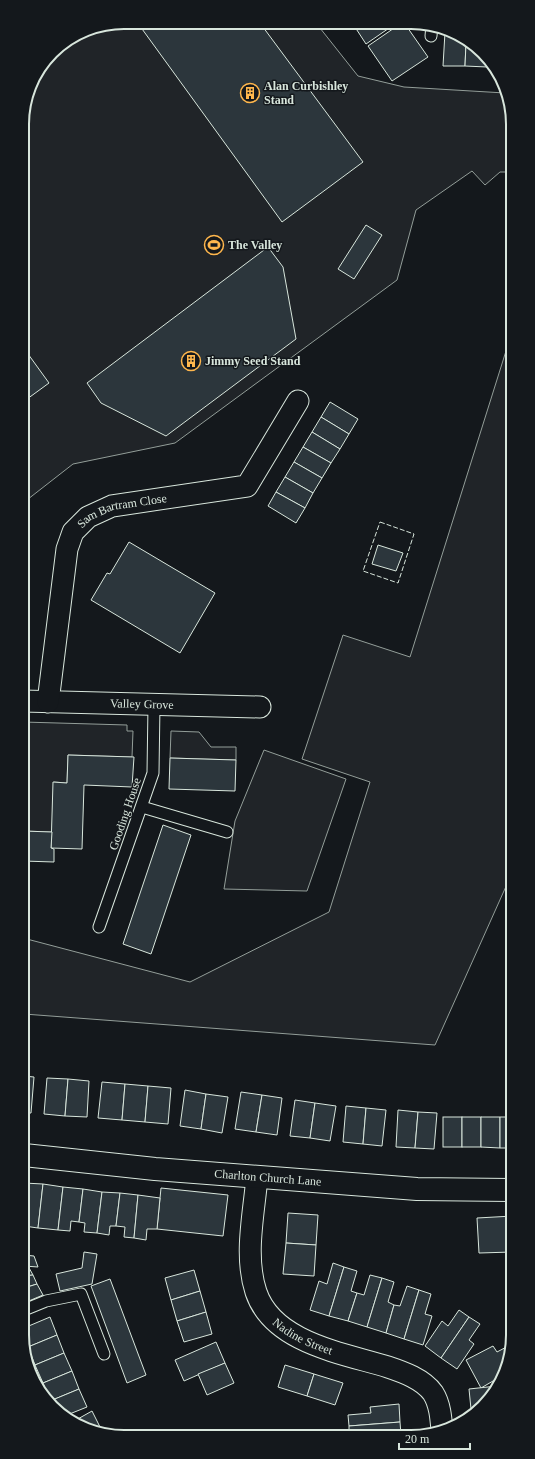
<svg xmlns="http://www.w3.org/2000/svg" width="535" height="1459" viewBox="0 0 535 1459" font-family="'Times New Roman',serif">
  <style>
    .green { fill: #202428; stroke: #939e99 }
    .building { fill: #2c363c; stroke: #d8e6dc }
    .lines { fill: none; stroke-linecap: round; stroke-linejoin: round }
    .lane-casing { stroke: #d8e6dc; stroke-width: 13 }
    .street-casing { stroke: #d8e6dc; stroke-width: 23 }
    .secondary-casing { stroke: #d8e6dc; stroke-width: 24 }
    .lane { stroke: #14181c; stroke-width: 11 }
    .street { stroke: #14181c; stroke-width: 21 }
    .secondary { stroke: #14181c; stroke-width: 22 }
    .fence { stroke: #d8e6dc; stroke-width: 1; stroke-dasharray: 5 2; stroke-linecap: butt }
    .labels { text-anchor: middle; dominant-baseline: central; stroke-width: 3; stroke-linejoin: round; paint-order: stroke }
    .poi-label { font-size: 12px; font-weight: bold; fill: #d8e6dc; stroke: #14181c; text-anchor: start }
    .street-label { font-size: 12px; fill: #d8e6dc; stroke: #14181c }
    .rim { fill: none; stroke: #d8e6dc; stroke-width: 2 }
  </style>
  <rect width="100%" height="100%" fill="#14181c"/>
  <g class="green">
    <polygon points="124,22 316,23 358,76 404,87 505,93 511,104 511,172 500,172 485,185 472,171 416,210 397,280 175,443 73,464 23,503 22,117 32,79 57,48 85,30"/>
    <polygon points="511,335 512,705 510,710 512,713 512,873 435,1045 24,1014 23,938 190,982 329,912 370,782 302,759 343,635 410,657"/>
    <polygon points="23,722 127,725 127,731 133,731 132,757 68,755 67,783 54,782 52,832 23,831"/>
    <polygon points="171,731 199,732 211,747 236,747 236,760 170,758"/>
    <polygon points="264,750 346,779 307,891 224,889 235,821"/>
  </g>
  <g class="building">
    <polygon points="137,22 260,23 363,162 282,222"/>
    <polygon points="353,24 395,24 366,44"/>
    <polygon points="400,24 405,24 428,57 392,81 368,46"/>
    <polygon points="445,32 466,43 465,66 443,66"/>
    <polygon points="466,43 483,52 487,60 487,67 465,66"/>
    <polygon points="366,225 382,235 354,279 338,269"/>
    <polygon points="268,247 283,267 296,339 166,436 101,403 87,383"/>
    <polygon points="23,347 49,383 23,402"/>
    <polygon points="330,402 358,419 349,434 321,417"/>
    <polygon points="321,417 349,434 340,449 312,432"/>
    <polygon points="312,432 340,449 331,463 303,447"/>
    <polygon points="303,447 331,463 322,478 294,462"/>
    <polygon points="294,462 322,478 313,493 285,477"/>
    <polygon points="285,477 313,493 305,508 276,492"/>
    <polygon points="276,492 305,508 296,523 268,506"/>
    <polygon points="129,542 215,593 180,653 91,600 107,573 110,574"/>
    <polygon points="378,545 403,553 396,571 372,564"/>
    <polygon points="68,755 134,757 132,787 84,785 82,849 51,848 53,782 67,783"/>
    <polygon points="170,758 236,760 235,791 169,789"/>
    <polygon points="163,825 191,835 151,954 123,944"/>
    <polygon points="23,831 52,832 51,848 54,849 54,862 23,861"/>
    <polygon points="24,1076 34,1077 31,1113 24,1113"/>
    <polygon points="47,1078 68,1079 65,1116 44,1114"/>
    <polygon points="68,1079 89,1081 87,1117 65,1116"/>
    <polygon points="102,1082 125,1084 122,1120 98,1118"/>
    <polygon points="125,1084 148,1086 145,1122 122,1120"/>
    <polygon points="148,1086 171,1088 168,1124 145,1122"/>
    <polygon points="185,1090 206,1094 201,1129 180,1126"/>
    <polygon points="241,1092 262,1095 256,1132 235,1129"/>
    <polygon points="206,1094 228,1097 222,1133 201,1129"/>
    <polygon points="262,1095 282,1098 277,1135 256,1132"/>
    <polygon points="295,1100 315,1103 310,1138 290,1136"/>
    <polygon points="315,1103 336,1106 330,1141 310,1138"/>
    <polygon points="346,1106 366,1108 363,1144 343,1142"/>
    <polygon points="366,1108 386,1110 382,1146 363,1144"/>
    <polygon points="398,1110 418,1112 415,1148 396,1147"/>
    <polygon points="418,1112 437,1113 434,1149 415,1148"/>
    <rect x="443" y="1117" width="19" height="30"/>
    <rect x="462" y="1117" width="19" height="30"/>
    <polygon points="481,1117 500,1117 500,1148 481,1147"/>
    <polygon points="500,1117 512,1117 513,1148 500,1148"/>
    <polygon points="24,1183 43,1184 38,1228 24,1226"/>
    <polygon points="43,1184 63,1187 58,1230 38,1228"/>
    <polygon points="63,1187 83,1189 79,1222 71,1221 70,1231 58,1230"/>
    <polygon points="161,1188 228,1195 223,1236 157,1229"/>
    <polygon points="83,1189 102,1192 97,1233 84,1232 85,1223 79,1222"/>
    <polygon points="102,1192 120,1193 116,1226 110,1226 109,1235 97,1233"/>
    <polygon points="120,1193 138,1195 134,1238 124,1237 125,1227 116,1226"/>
    <polygon points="138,1195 160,1198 157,1229 147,1229 146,1240 134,1238"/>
    <polygon points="288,1213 318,1215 316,1245 286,1243"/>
    <polygon points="513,1216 513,1252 479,1253 477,1218"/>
    <polygon points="286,1243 316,1245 314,1276 283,1274"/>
    <polygon points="84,1252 97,1254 92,1284 60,1291 56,1274 82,1268"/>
    <polygon points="24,1255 34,1256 38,1267 24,1266"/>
    <polygon points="333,1263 344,1267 329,1316 310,1310 319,1281 327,1284"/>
    <polygon points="24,1266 28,1266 33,1275 24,1276"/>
    <polygon points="344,1267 357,1271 351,1291 357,1293 348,1321 329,1316"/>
    <polygon points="194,1270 200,1291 171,1300 165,1278"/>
    <polygon points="33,1275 37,1284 24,1288 24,1276"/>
    <polygon points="370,1275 382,1278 367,1327 348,1321 357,1293 364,1295"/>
    <polygon points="382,1278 394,1282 388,1302 394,1305 386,1333 367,1327"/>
    <polygon points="110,1279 146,1375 127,1383 91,1286"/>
    <polygon points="37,1284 43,1295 24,1303 24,1288"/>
    <polygon points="407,1286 419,1290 404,1339 386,1333 394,1305 400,1306"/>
    <polygon points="419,1290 431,1294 425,1314 432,1316 423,1345 404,1339"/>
    <polygon points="200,1291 206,1312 177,1321 171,1300"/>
    <polygon points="459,1310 469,1317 441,1358 425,1346 442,1321 448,1326"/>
    <polygon points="206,1312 212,1334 184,1342 177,1321"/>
    <polygon points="50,1317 57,1335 28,1347 24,1337 24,1328"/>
    <polygon points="469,1317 480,1324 469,1340 474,1344 457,1369 441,1358"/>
    <polygon points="57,1335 64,1353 35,1365 28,1347"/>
    <polygon points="216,1342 225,1363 184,1381 175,1360"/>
    <polygon points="512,1344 505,1374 481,1388 466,1360 493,1346 497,1352"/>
    <polygon points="64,1353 72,1371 43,1383 35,1365"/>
    <polygon points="225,1363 234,1383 207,1395 198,1374"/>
    <polygon points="285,1365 314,1374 307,1396 278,1387"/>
    <polygon points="72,1371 79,1389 50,1401 43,1383"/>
    <polygon points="314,1374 343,1383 335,1405 307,1396"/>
    <polygon points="497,1386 488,1402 481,1408 471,1409 469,1389"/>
    <polygon points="79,1389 87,1407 67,1415 53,1407 50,1401"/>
    <polygon points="399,1404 400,1422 349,1426 348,1415 371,1413 370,1407"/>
    <polygon points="92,1411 103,1433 102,1434 76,1420"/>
    <polygon points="400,1422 401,1435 349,1435 349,1426"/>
  </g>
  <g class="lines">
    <g class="lane-casing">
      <g id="lane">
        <polyline points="431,36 432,25"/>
        <polyline points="142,807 227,832"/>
        <polyline points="99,927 153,773 154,705"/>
        <polyline points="24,1310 46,1301 81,1294 104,1354"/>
      </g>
    </g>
    <g class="street-casing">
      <g id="street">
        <path id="s1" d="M 23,701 L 260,707"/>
        <path id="s2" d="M 48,702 L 67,549 L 73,532 L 88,517 L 112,506 L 247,486 L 298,401"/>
        <path id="s3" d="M 257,1177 C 254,1213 244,1256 256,1292 C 273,1343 343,1353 388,1367 C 403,1372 423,1379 433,1393 C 440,1404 441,1418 442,1431"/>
      </g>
    </g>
    <g class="secondary-casing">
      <g id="secondary">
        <path id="s4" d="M 24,1155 L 155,1169 L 417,1189 L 513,1190"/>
      </g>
    </g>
    <use href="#lane" class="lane"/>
    <use href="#street" class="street"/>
    <use href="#secondary" class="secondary"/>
    <polygon class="fence" points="380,522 414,534 398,583 363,571"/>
  </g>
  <defs>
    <g id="building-ring" transform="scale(1)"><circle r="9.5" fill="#14181c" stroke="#ffb74d" stroke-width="1.5"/><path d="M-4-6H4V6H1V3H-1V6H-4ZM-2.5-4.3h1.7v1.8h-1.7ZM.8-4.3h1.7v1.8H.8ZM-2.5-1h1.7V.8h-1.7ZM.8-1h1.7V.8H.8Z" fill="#ffb74d"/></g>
    <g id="stadium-ring" transform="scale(1)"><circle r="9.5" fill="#14181c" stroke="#ffb74d" stroke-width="1.5"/><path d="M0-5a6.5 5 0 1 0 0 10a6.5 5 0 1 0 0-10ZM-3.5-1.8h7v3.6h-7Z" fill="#ffb74d"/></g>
  </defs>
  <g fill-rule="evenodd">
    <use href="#building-ring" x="250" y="93"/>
    <use href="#stadium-ring" x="214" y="245"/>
    <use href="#building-ring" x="191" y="361"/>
  </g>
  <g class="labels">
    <g class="poi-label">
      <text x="264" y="86">Alan Curbishley<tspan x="264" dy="14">Stand</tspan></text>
      <text x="228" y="245">The Valley</text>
      <text x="205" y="361">Jimmy Seed Stand</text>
    </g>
    <g class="street-label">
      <text stroke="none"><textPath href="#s2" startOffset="228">Sam Bartram Close</textPath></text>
      <text stroke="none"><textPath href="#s1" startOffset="119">Valley Grove</textPath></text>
      <text transform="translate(125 814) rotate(-71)">Gooding House</text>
      <text stroke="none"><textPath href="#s4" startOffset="245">Charlton Church Lane</textPath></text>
      <text stroke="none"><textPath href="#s3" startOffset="183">Nadine Street</textPath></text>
    </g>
  </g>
  <path d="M0 0H535V1459H0ZM124 29H411A95 95 0 0 1 506 124V1335A95 95 0 0 1 411 1430H124A95 95 0 0 1 29 1335V124A95 95 0 0 1 124 29Z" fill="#14181c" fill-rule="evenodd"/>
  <path class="rim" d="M124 29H411A95 95 0 0 1 506 124V1335A95 95 0 0 1 411 1430H124A95 95 0 0 1 29 1335V124A95 95 0 0 1 124 29Z"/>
  <path d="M399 1443v6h71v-6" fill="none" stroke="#d8e6dc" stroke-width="2"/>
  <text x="405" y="1443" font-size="12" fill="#d8e6dc" stroke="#14181c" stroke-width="3" paint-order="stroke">20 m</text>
</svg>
